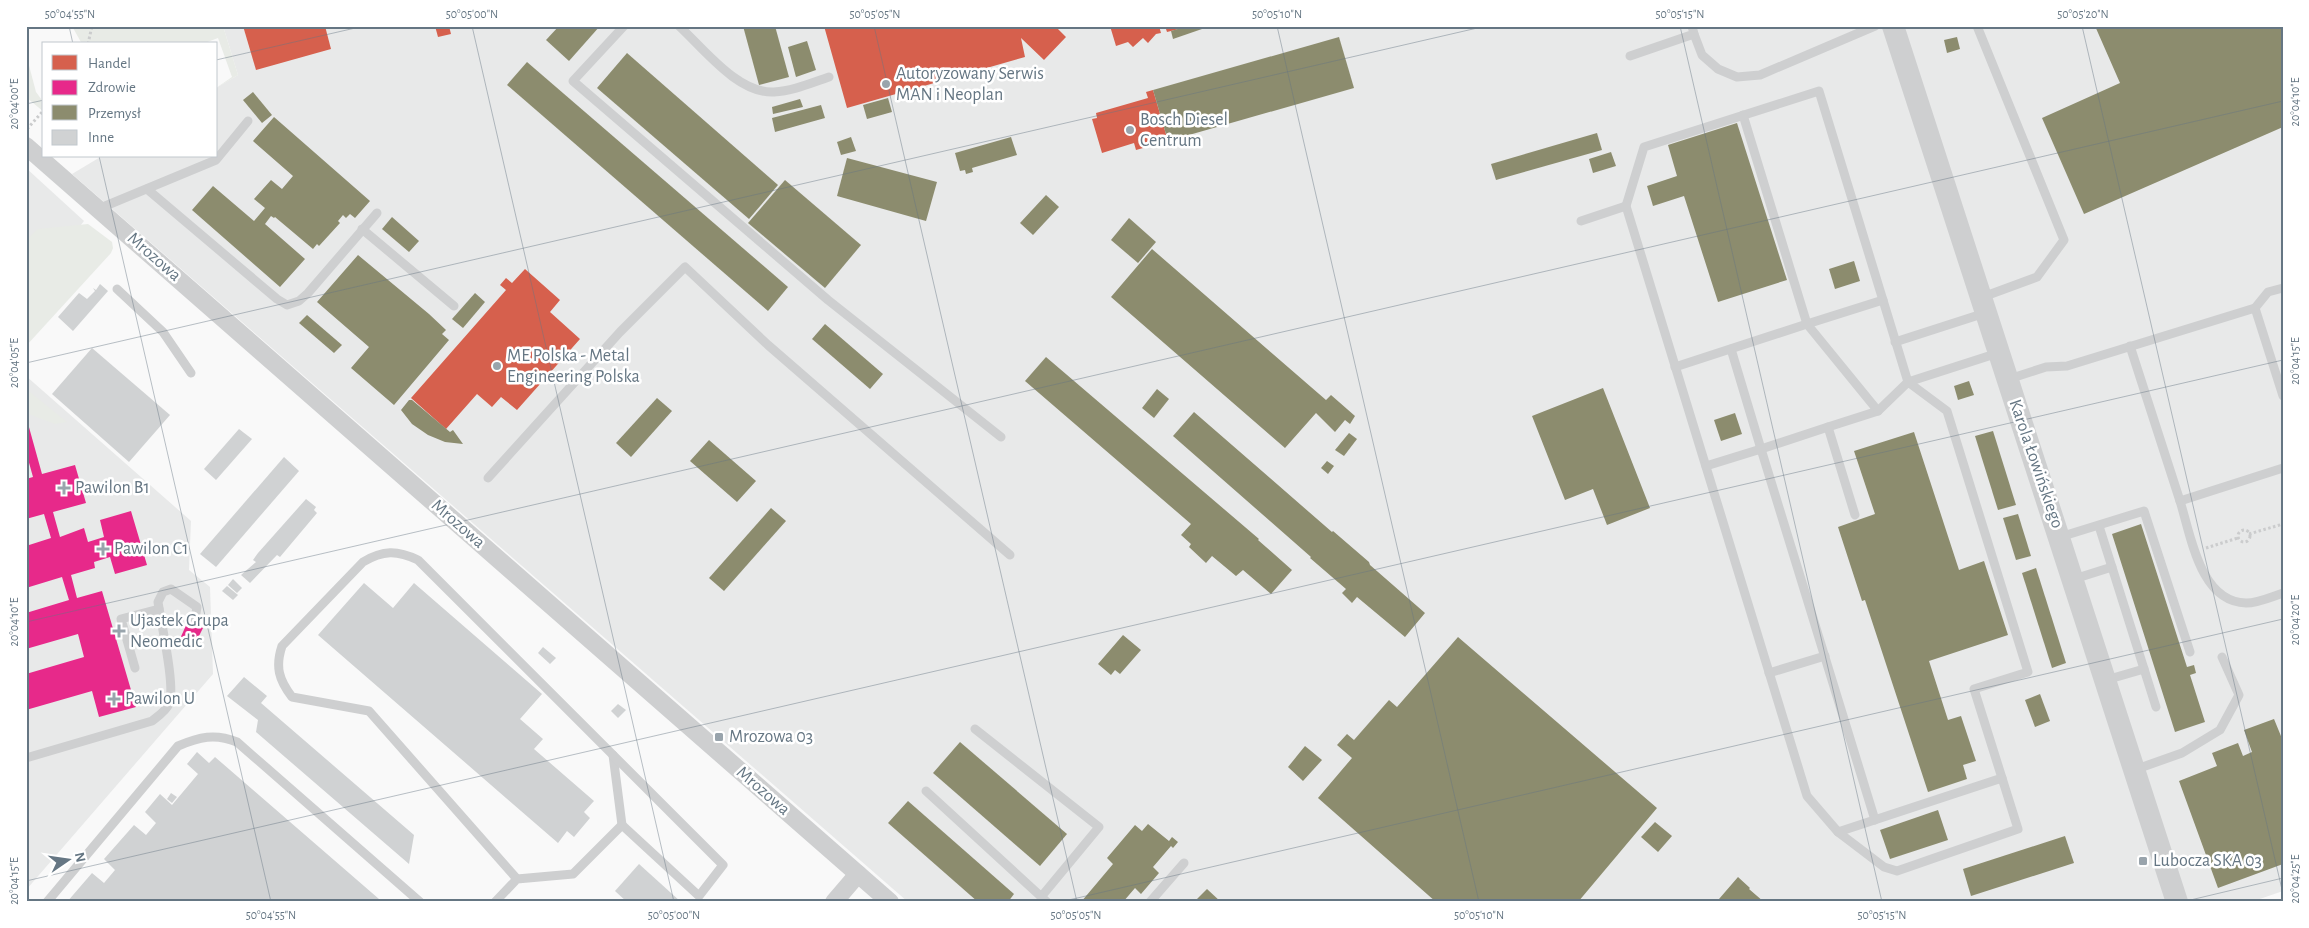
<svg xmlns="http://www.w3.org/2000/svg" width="2309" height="928" viewBox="0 0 2309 928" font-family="'Alegreya Sans',sans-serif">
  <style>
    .built { fill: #e8e9e9 }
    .green { fill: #e8ebe6 }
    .shops { fill: #d6604d }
    .health { fill: #e7298a }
    .industry { fill: #8c8c6e }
    .building { fill: #d0d2d3 }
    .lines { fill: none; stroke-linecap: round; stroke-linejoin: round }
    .path { stroke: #cbcccd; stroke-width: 3; stroke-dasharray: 2.5 2.5; stroke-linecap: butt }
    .service { stroke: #cecfd0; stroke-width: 9 }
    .minor { stroke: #cecfd0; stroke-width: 18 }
    .tertiary { stroke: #cecfd0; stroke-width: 22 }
    .ticks { fill: none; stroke: #657683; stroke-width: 1; stroke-opacity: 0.45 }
    .poi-dot { fill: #99a4ac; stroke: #fff; stroke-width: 2 }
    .labels { text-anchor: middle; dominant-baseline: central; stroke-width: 5; stroke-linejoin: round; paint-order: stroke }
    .poi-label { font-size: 18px; fill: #657683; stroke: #fff; text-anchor: start }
    .street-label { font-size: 18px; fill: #657683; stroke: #fff }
    .neatline { fill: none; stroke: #657683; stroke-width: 2 }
    .ticks-label { font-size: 12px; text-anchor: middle; fill: #657683 }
  </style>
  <rect width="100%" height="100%" fill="#f9f9f9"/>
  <g class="built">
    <polygon points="223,26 2283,26 2283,891 2251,902 908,902 72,174 102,156 216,156 216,88 238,75"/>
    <polygon points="26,168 84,221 26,295"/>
    <polygon points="26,376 191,521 189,570 210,587 213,674 26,890"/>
  </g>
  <g class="green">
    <polygon points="72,26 223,26 238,75 216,88 232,77 218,38 202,44 82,44"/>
    <polygon points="26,54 36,92 44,103 44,112 26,97"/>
    <polygon points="88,224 112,242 113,248 111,253 26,346 26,240 38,229"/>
    <polygon points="26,389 67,422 55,424 26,413"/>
  </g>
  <g class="shops">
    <polygon points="243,26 325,26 331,49 256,70"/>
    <polygon points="435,26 449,26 451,34 438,37"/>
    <polygon points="824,26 1055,26 1066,37 1044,60 1021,38 1025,57 847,108"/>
    <polygon points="1110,26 1159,26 1161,33 1156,34 1148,43 1143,38 1133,47 1128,42 1116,46"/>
    <polygon points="1165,26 1187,26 1187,27 1167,32"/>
    <polygon points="1153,90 1168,141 1136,150 1134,143 1102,153 1092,119 1097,118 1096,113 1148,98 1146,92"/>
    <polygon points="525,269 560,300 550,312 580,339 517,410 501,397 492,407 477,394 446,429 411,398 506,290 500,285 506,278 512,283"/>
  </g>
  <g class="health">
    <polygon points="27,420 42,474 75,465 86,503 53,512 60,537 84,528 88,542 104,537 100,520 131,511 147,565 115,574 110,557 94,562 95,568 71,575 77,598 102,591 136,707 99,717 92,691 26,710 26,674 84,657 78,634 26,649 26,613 69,600 62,577 26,588 26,546 51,538 44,514 26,519 26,479 33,477 26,452"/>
    <polygon points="188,621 203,628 193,648 179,641"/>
  </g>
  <g class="industry">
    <polygon points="559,26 600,26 569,61 546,40"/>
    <polygon points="743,26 775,26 789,77 759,85"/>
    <polygon points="1188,26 1201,26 1202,29 1173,39 1171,31"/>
    <polygon points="2095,26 2283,26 2283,127 2084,214 2042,118 2120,83"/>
    <polygon points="1339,37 1354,88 1168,141 1153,90"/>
    <polygon points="1957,37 1960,49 1947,53 1944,40"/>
    <polygon points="807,41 816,70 796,77 788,47"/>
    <polygon points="627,53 778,185 749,219 597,88"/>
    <polygon points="527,62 788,287 768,311 507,85"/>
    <polygon points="253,92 272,115 262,123 243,100"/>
    <polygon points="888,98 892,112 867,119 863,105"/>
    <polygon points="800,99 803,107 773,114 772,107"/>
    <polygon points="821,105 825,118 775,132 772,118"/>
    <polygon points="274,117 370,201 355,218 350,214 346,218 343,215 338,221 340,223 319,246 317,244 313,249 275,217 274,218 271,216 265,224 305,259 280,287 192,210 213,186 254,221 265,208 254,199 271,180 282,189 293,176 253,141"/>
    <polygon points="1737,123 1787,280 1718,302 1684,196 1653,206 1647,186 1677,176 1668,145"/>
    <polygon points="1597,133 1602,150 1496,180 1491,164"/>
    <polygon points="851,137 856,151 841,155 837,142"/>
    <polygon points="1011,137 1017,155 972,168 973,172 966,174 965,170 960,171 955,153"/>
    <polygon points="1611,152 1616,166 1593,173 1589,159"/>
    <polygon points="847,158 937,182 926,221 837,196"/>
    <polygon points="785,180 861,245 825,288 748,223"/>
    <polygon points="1046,195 1059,207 1033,235 1020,223"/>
    <polygon points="392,217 419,241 409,252 382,229"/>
    <polygon points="1129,218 1156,242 1138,263 1111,240"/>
    <polygon points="1152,249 1326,400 1331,395 1355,416 1350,424 1345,420 1335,432 1316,413 1285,448 1111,297"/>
    <polygon points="358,255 429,314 446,330 442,334 449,340 394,405 351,368 369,347 317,302"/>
    <polygon points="1854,261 1860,281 1835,289 1829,269"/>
    <polygon points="475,293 485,302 463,328 452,319"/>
    <polygon points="307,315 342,345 334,353 299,323"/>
    <polygon points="825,324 883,374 870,389 812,339"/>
    <polygon points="1046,357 1259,539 1258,540 1292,570 1271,594 1243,570 1236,576 1212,556 1206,563 1189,547 1191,544 1181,535 1191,524 1025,381"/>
    <polygon points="1969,381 1974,395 1958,400 1954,386"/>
    <polygon points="1603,388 1650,508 1607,525 1593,489 1565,500 1532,416"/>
    <polygon points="1157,389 1169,399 1154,418 1142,408"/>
    <polygon points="657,398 672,411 631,457 616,443"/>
    <polygon points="409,400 412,400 450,432 453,430 463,444 445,442 428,435 412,424 401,410"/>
    <polygon points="1194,412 1332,532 1333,531 1369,562 1370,565 1425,613 1405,637 1357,597 1352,603 1342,593 1346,589 1310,558 1311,557 1173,436"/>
    <polygon points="1735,413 1742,434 1721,441 1714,420"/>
    <polygon points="1993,431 2016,505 1998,510 1975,436"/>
    <polygon points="1914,432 1959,570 1984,561 2008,635 1929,661 1948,720 1961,716 1976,761 1963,765 1967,779 1928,792 1865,600 1862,601 1838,527 1875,514 1854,451"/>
    <polygon points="1349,433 1357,439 1344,456 1335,450"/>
    <polygon points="709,440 756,481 737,502 690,461"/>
    <polygon points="1327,461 1334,466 1328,474 1321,468"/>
    <polygon points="771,508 786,521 724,591 709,578"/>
    <polygon points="2018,514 2031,556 2016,560 2003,518"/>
    <polygon points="2141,524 2187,667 2194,665 2196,673 2190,675 2205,722 2175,732 2112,534"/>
    <polygon points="2036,568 2066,663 2052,668 2022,573"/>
    <polygon points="1123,635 1141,650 1120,674 1115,670 1111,675 1098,664"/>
    <polygon points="1458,637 1657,808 1578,902 1436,902 1318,798 1352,758 1337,745 1347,734 1354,740 1389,700 1397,707"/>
    <polygon points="2040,694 2050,721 2035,727 2025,700"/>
    <polygon points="2274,719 2283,741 2283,864 2218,888 2179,781 2217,766 2212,753 2238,743 2243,756 2252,752 2244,730"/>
    <polygon points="960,742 1067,834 1040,866 933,773"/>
    <polygon points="1305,746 1322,760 1303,781 1288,767"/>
    <polygon points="908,801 1014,894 1008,902 978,902 888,823"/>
    <polygon points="1938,810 1948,840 1890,859 1880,830"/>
    <polygon points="1655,822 1672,836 1658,852 1641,837"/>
    <polygon points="1148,824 1169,841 1172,837 1178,842 1173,848 1171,846 1153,867 1159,873 1141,894 1135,888 1123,902 1081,902 1113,864 1107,858 1135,825 1142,831"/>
    <polygon points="2065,836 2074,863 1971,896 1963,869"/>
    <polygon points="1738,877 1750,888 1749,889 1764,902 1722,902 1719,899"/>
    <polygon points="1207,889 1221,902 1194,902"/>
  </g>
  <g class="building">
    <polygon points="100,284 108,291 73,331 58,317 79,293 87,299 95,291 93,288 96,290"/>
    <polygon points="92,348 170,415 129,462 52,394"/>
    <polygon points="239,429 252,439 216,480 204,469"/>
    <polygon points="284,457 299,471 216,567 200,554"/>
    <polygon points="306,499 316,507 314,510 317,513 280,557 277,555 250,583 241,575 256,562 253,560 258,553"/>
    <polygon points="233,579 242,588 237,593 228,585"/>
    <polygon points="364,583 393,608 414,583 542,694 520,719 543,739 534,749 594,801 584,812 590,818 574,837 567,831 558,843 318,635"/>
    <polygon points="227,586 238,595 233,600 222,591"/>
    <polygon points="543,647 556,658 550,664 538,653"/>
    <polygon points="244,677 267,696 261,703 414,835 409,864 256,732 258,720 227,696"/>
    <polygon points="618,704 626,710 618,718 611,711"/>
    <polygon points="197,752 209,763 215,757 379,899 376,902 67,902 92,873 104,883 115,870 104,859 134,825 146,835 156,823 145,812 160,794 172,805 198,774 187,764"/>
    <polygon points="171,793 177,797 172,803 167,799"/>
    <polygon points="639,864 681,902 627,902 615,891"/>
  </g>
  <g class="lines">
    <g class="path">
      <polyline points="88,44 92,26"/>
      <polyline points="27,129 44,110"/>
      <circle cx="2244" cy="536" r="6"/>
      <polyline points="2249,534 2283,524"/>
      <polyline points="2206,548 2238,538"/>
    </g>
    <g class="service">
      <polyline points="624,26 573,81 828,300 1001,437"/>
      <path d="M 679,26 C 704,49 738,94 774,92 C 793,91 811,83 829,77"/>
      <polyline points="1977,26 2064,240 2037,277 1980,298"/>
      <polyline points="1694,34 1702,55 1718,69 1737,77 1760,75 1875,26"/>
      <polyline points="1630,56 1694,34 1692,26"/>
      <polygon points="1819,91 1908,382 1947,411 2028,672 1974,689 2002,778 1838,832 1807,796 1626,206 1644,147"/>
      <polyline points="1743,115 1807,324 1883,300"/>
      <polyline points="147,189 277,299 287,305 299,301 308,293 377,213"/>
      <polyline points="98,209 216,160 248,121"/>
      <polyline points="1581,221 1626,206"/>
      <polyline points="362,229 454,306"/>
      <polyline points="117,289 163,332 191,373"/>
      <polyline points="2255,308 2283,396"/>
      <polyline points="1895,342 1985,313"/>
      <polyline points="2130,346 2180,501 2283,468"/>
      <polyline points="1731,349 1761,449 1828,427 1855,515"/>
      <polyline points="1675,367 1807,324 1878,411 1828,427"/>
      <polyline points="2009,379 2046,367 2067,366 2255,308 2268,292 2283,288"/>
      <polyline points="1878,411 1908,382 1998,353"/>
      <polyline points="1706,466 1761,449 1875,820"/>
      <polyline points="488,478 620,332 685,267 768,345 1010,555"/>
      <path d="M 2180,501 C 2191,536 2200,602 2246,603 C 2258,603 2271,597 2283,593"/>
      <polyline points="2099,526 2156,707"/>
      <polyline points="2060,537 2144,511 2190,652"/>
      <polyline points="2074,579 2112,567"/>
      <polyline points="135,668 121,619 159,609"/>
      <polyline points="1769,673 1825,656"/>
      <polyline points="2106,680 2144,669"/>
      <polyline points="975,729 1099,827 1041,897"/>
      <polyline points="613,755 622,825"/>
      <path d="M 26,758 L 152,721 C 157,717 166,711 169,704 C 176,688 161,623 158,602 L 163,592 L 171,589 L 197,607 L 195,619"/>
      <polyline points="2134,770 2182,753 2220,730 2239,695 2222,657"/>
      <polyline points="926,791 1047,902"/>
      <polyline points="1838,832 1884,867 1897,871 2018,829 2002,778"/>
      <path d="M 47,902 L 178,746 C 199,737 215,733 237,742 L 420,902"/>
      <path d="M 495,902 L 517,879 L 573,874 L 622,825 L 699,896 L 723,865 L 418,560 C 397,550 383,550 363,562 L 282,646 C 275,667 279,680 292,697 L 369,711 L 517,879"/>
      <polyline points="1150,902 1184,863"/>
    </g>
    <g class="minor">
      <polyline points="26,146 890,902"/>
      <polyline points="834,902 858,874"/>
    </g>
    <polyline class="tertiary" points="1893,26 2177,902"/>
  </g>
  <path class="ticks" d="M 69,26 L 73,44M 472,26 L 674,902M 874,26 L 1077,902M 1277,26 L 1479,902M 1680,26 L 1882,902M 2082,26 L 2283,894M 216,60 L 364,26M 26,104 L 44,100M 99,156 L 271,902M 26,363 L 1486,26M 26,622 L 2283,101M 26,881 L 2283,360M 1060,902 L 2283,619M 2182,902 L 2283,878"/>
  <g class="poi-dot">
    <circle cx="886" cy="84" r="5"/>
    <circle cx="1130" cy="130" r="5"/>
    <circle cx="497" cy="366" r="5"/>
    <path d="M61.5 480.5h5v5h5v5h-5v5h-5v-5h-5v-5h5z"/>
    <path d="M100.5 541.5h5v5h5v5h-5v5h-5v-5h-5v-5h5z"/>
    <path d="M116.5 623.5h5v5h5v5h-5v5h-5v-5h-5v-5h5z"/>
    <path d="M111.5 691.5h5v5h5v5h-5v5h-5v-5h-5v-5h5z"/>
    <rect x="714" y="732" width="10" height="10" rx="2.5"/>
    <rect x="2138" y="856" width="10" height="10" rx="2.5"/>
  </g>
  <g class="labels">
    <g class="poi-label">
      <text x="896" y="74">Autoryzowany Serwis<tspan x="896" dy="21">MAN i Neoplan</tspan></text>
      <text x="1140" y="120">Bosch Diesel<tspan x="1140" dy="21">Centrum</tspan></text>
      <text x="507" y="356">ME Polska - Metal<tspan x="507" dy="21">Engineering Polska</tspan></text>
      <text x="75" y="488">Pawilon B1</text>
      <text x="114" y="549">Pawilon C1</text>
      <text x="130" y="621">Ujastek Grupa<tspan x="130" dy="21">Neomedic</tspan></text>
      <text x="125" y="699">Pawilon U</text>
      <text x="729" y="737">Mrozowa 03</text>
      <text x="2153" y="861">Lubocza SKA 03</text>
    </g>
    <g class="street-label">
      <text transform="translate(154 257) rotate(41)">Mrozowa</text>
      <text transform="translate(2036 464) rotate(71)">Karola Łowińskiego</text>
      <text transform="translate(458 524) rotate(41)">Mrozowa</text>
      <text transform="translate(763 791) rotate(41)">Mrozowa</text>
    </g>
  </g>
  <rect width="2309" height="928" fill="none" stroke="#ffffff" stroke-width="55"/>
  <rect x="42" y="42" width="175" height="115" fill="#ffffff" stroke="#c1c8cd"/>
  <rect x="52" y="55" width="25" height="15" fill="#d6604d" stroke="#c1c8cd"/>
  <text x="88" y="68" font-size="15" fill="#657683">Handel</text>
  <rect x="52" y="80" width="25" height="15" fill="#e7298a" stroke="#c1c8cd"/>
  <text x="88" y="92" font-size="15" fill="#657683">Zdrowie</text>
  <rect x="52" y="105" width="25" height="15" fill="#8c8c6e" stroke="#c1c8cd"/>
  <text x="88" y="118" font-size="15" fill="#657683">Przemysł</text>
  <rect x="52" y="130" width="25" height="15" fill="#d0d2d3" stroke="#c1c8cd"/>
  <text x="88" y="142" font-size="15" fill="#657683">Inne</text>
  <g transform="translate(68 860) rotate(77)" stroke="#ffffff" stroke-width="4" paint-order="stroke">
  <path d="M0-4L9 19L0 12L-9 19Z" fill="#657683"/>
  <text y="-8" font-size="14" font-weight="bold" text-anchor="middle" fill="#657683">N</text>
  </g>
  <rect x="28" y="28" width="2254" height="872" class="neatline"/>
  <g class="ticks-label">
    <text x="70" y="18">50°04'55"N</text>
    <text x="472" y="18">50°05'00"N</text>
    <text x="875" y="18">50°05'05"N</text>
    <text x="1277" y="18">50°05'10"N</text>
    <text x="1680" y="18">50°05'15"N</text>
    <text x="2083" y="18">50°05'20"N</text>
    <text transform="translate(2295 102) rotate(-90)" y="4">20°04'10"E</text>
    <text transform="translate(14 104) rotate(-90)" y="4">20°04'00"E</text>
    <text transform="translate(2295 361) rotate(-90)" y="4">20°04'15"E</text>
    <text transform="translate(14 363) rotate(-90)" y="4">20°04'05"E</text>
    <text transform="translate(2295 620) rotate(-90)" y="4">20°04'20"E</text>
    <text transform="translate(14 622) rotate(-90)" y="4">20°04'10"E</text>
    <text transform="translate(2295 879) rotate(-90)" y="4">20°04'25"E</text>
    <text transform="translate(14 881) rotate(-90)" y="4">20°04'15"E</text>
    <text x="271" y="919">50°04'55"N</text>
    <text x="674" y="919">50°05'00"N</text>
    <text x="1076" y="919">50°05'05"N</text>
    <text x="1479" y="919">50°05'10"N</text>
    <text x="1882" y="919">50°05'15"N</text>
  </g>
</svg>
